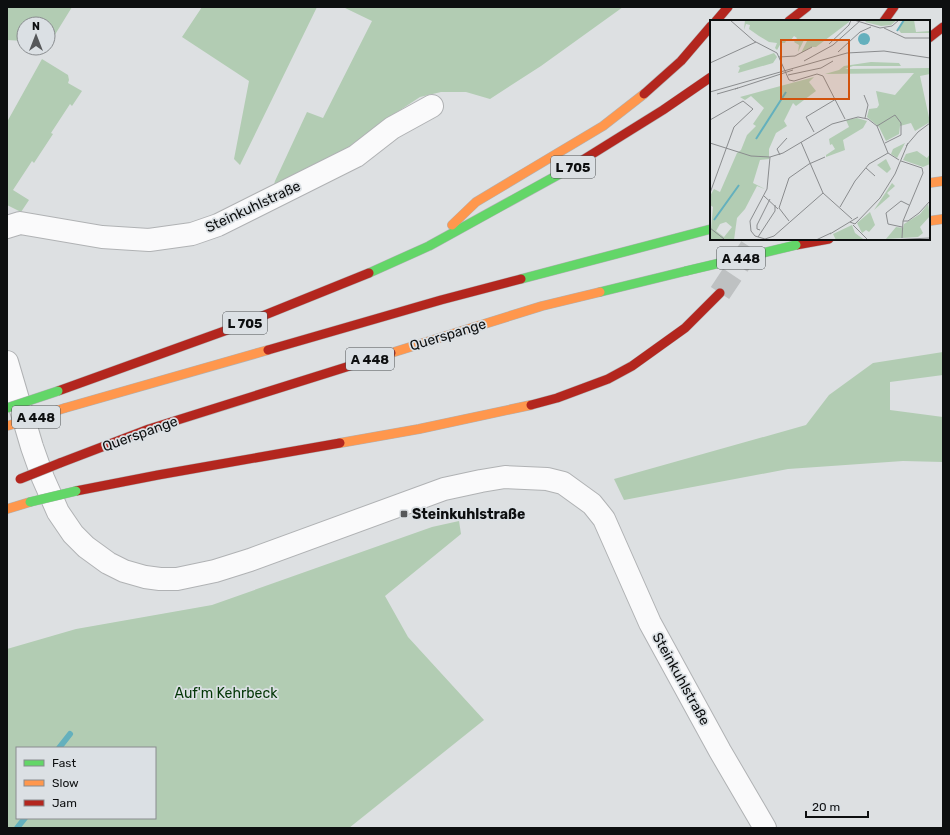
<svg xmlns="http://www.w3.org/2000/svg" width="950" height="835" viewBox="0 0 950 835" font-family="Rubik,sans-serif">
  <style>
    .green { fill: #b2ccb3; fill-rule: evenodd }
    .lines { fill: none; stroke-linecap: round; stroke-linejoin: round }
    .stream { stroke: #64b0bd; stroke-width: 6 }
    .highway-tunnel { stroke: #bec1c2; stroke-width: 22; stroke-dasharray: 22 11; stroke-linecap: butt }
    .street-casing { stroke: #b0b2b4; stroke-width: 24 }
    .fast-casing { stroke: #b0b2b4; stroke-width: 10 }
    .slow-casing { stroke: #b0b2b4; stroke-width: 10 }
    .jam-casing { stroke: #b0b2b4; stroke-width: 10 }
    .street { stroke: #fafafb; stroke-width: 22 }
    .fast { stroke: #63d668; stroke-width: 9 }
    .slow { stroke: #ff974d; stroke-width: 9 }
    .jam { stroke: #b3261e; stroke-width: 9 }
    .fast-bridge-casing { stroke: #b0b2b4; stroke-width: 10; stroke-linecap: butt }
    .slow-bridge-casing { stroke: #b0b2b4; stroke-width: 10; stroke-linecap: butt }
    .jam-bridge-casing { stroke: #b0b2b4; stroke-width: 10; stroke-linecap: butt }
    .fast-bridge { stroke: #63d668; stroke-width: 9 }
    .slow-bridge { stroke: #ff974d; stroke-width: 9 }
    .jam-bridge { stroke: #b3261e; stroke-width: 9 }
    .poi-dot { fill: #56585a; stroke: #dbe0e4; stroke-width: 1.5 }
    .labels { text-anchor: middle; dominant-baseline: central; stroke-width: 3.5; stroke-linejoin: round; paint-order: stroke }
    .shield { fill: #dbe0e4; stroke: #4b4e50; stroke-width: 1 }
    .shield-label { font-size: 13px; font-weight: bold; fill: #0d0f10 }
    .street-label { font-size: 14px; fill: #0d0f10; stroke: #dbe0e4 }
    .poi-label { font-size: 14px; font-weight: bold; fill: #0d0f10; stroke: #dbe0e4; text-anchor: start }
    .park-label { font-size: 14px; fill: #033606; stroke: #dbe0e4 }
    .inset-river { fill: none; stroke: #64b0bd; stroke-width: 2 }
    .inset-road { fill: none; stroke: #8a8c8e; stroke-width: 1 }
    .view { fill: #d2520c; fill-opacity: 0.15; stroke: #d2520c; stroke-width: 2 }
    .inset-edge { fill: none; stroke: #0d0f10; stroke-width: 2 }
  </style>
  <rect width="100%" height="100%" fill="#dde0e2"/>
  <g class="green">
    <polygon points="7,7 72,7 48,46 48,24 24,24 24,41 7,40"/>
    <polygon points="202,7 317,7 240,165 234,159 249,81 182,37"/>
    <polygon points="343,7 623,7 541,66 490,99 466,92 441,92 420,97 385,120 352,146 273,188 275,181 307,112 323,118 372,21"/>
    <polygon points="42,59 68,75 69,80 68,83 82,91 72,106 70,104 51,133 53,134 34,163 32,161 13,190 29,200 21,212 7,205 7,122"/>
    <polygon points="943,352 943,375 890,382 890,410 943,417 943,462 903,461 788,469 624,500 614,479 806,425 829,395 873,363"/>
    <path d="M 459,521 L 461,534 L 385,596 L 408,637 L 484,720 L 349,828 L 7,828 L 7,649 L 76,629 L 212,605 L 432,527 ZM 17,748 L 155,748 L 155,818 L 17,818 Z"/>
  </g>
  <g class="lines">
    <g class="stream">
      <polyline points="59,748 70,734"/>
      <polyline points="17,828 25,818"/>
    </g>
    <polyline class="highway-tunnel" points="720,293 756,239"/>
    <g class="street-casing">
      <g id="street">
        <polyline points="7,227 20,223 102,237 149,240 192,234 218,225 356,156 392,128 432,106"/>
        <polyline points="7,362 32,447 43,478 58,512 73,534 86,547 108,563 124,571 145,577 160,579 177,579 215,571 250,560 444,489 481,481 505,477 547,479 563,483 592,504 604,519 650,623 720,751 765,828"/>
      </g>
    </g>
    <g class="fast-casing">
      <g id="fast">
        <polyline points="369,273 429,246 565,171"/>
        <polyline points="521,279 711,229"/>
        <polyline points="600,292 686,271"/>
      </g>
    </g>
    <g class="slow-casing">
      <g id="slow">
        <polyline points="929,183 943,181"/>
        <polyline points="929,221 943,219"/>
        <polyline points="452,225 476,202 603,126 644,94"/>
        <polyline points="391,353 542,306 600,292"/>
        <polyline points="65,408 268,350"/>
        <polyline points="340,443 419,429 531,405"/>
        <polyline points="7,509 30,502"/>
      </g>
    </g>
    <g class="jam-casing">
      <g id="jam">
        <polyline points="716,21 728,7"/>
        <polyline points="789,21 807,7"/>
        <polyline points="884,21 894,7"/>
        <polyline points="929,38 943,27"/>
        <polyline points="644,94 681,61 711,26"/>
        <polyline points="565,171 663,110 711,77"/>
        <polyline points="796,245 829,239"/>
        <polyline points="268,350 441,300 521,279"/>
        <polyline points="58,391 230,329 369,273"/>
        <polyline points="531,405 557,398 608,379 632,366 685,328 720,293"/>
        <polyline points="60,463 149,429 391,353"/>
        <polyline points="76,491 158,475 340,443"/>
      </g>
    </g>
    <use href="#street" class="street"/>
    <use href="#fast" class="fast"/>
    <use href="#slow" class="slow"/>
    <use href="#jam" class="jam"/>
    <g class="fast-bridge-casing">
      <g id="fast-bridge">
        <polyline points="686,271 796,245"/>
        <polyline points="7,408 58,391"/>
        <polyline points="30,502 76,491"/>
      </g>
    </g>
    <g class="slow-bridge-casing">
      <polyline id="slow-bridge" points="7,426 65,408"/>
    </g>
    <g class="jam-bridge-casing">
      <polyline id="jam-bridge" points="20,479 60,463"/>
    </g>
    <use href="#fast-bridge" class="fast-bridge"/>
    <use href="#slow-bridge" class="slow-bridge"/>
    <use href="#jam-bridge" class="jam-bridge"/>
  </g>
  <rect class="poi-dot" x="400" y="510" width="8" height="8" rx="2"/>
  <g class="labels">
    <g class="shield">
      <rect x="551" y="156" width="44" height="22" rx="3"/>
      <rect x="717" y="247" width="48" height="22" rx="3"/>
      <rect x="223" y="312" width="44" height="22" rx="3"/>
      <rect x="346" y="348" width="48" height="22" rx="3"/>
      <rect x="12" y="406" width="48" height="22" rx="3"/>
    </g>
    <g class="shield-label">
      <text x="573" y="167">L 705</text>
      <text x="741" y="258">A 448</text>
      <text x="245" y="323">L 705</text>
      <text x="370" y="359">A 448</text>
      <text x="36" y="417">A 448</text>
    </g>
    <g class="street-label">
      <text transform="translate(253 207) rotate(-25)">Steinkuhlstraße</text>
      <text transform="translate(448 335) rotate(-17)">Querspange</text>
      <text transform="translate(140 434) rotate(-20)">Querspange</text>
      <text transform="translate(681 679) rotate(61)">Steinkuhlstraße</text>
    </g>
    <g class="poi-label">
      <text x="412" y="514">Steinkuhlstraße</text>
    </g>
    <g class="park-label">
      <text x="226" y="693">Auf'm Kehrbeck</text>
    </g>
  </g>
  <g transform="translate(710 20)">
    <rect width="220" height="220" fill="#dde0e2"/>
    <path d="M 35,0 L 139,0 L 139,2 L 106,27 L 101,27 L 91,33 L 97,21 L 94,20 L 88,32 L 89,25 L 84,22 L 87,18 L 84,16 L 80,21 L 77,19 L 75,23 L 71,23 L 67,30 L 65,28 L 67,23 L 59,22 L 49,16 L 39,9 L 40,5 L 36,4 L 34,10 ZM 157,0 L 187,0 L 181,5 L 171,6 L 155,2 ZM 195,0 L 204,0 L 206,12 L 220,11 L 220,13 L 191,13 L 188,9 ZM 64,33 L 67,37 L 63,43 L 28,53 L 30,48 L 28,46 ZM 161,42 L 189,43 L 191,46 L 143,46 L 135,49 L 220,48 L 220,54 L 210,56 L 220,102 L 205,111 L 201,103 L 190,106 L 189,114 L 176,121 L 169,107 L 157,97 L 159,89 L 167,88 L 169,85 L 166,71 L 185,75 L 204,53 L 115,54 L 129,50 L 134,46 ZM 104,57 L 99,62 L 106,71 L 86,86 L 83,83 L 74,101 L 77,106 L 66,113 L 59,129 L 59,139 L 50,140 L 43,163 L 55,169 L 47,166 L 35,189 L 27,198 L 24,220 L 0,220 L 3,187 L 0,185 L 0,176 L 4,169 L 10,172 L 27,133 L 31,130 L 37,115 L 46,106 L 43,104 L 54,88 L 41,76 L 35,80 L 30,77 ZM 16,202 L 22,207 L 14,217 L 6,211 L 10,204 ZM 147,98 L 157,101 L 153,108 L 133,120 L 135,130 L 116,137 L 116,135 L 125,129 L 122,124 L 120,125 L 119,119 L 139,107 L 136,100 ZM 195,123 L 187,138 L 181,134 L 183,129 ZM 207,131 L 217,138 L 220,134 L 220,144 L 213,147 L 193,140 L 196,134 ZM 176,139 L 181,149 L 177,153 L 167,145 ZM 182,163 L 185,166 L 177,173 L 180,176 L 164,190 ZM 218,184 L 220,196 L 210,207 L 213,213 L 208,217 L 176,219 L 186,207 L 193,208 L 194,204 L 210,194 ZM 160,192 L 165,205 L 159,212 L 156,210 L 152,213 L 147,203 ZM 142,205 L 145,213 L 153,219 L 126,220 L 123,214 Z" fill="#b2ccb3" fill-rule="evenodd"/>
    <path d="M148 19a6 6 0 1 1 12 0a6 6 0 1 1-12 0Z" fill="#64b0bd"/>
    <path class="inset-river" d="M 187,11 L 194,0M 46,119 L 76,72M 4,200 L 29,165"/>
    <path class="inset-road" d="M 20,0 L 44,21 L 67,33 L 79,60 L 84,61 L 107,54 L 113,56 L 135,99M 144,0 L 170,8 L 182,6 L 189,0M 174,8 L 195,18 L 220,18M 119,24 L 139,5 L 141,0M 128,32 L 150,12 L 161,7M 69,37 L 85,36 L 102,27M 94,41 L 123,25 L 151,0M 0,43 L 46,22M 78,55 L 111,48 L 123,41M 25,69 L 83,50M 0,72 L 137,33 L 174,31 L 220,38M 7,74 L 28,68M 154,75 L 158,85 L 155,98M 0,100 L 33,81 L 43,89 L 24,107 L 0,173M 167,106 L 185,95 L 191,103 L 191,115 L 175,123M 104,112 L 96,97 L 126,79M 91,122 L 113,173 L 142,199M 0,123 L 41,136 L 60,137 L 73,133 L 122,104 L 148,97 L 158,99 L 167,106 L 178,133 L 189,140M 196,126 L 208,112 L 220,103M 70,135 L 67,129 L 77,118M 60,137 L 57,169 L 40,201 L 41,211 L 45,216 L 55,219 L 64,216 L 113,173M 191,141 L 212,148 L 213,153 L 193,201 L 192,218M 156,148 L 165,156M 54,176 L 68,189M 130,187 L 145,161 L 159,144 L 178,133M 79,201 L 69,188 L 79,158 L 99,144 L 115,137M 193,201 L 198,201 L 209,193 L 220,181M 140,202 L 145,204 L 170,178 L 185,154 L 198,123M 143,205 L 158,220M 192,207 L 178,204 L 176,193 L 191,181 L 199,185M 0,208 L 14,219M 50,210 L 47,209 L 47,205 L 60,179M 120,214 L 148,197M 48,217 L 65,191 L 65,185M 106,220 L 121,213M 180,220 L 220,218"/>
    <path class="view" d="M 71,20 L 139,20 L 139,79 L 71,79 Z"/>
    <rect width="220" height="220" class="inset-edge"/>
  </g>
  <rect width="950" height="835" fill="none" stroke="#0d0f10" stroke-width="16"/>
  <rect x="16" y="747" width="140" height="72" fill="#dbe0e4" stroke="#898c8f"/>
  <rect x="24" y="760" width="20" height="6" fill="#63d668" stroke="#898c8f"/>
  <text x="52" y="767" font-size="12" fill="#0d0f10">Fast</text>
  <rect x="24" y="780" width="20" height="6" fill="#ff974d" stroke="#898c8f"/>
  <text x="52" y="787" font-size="12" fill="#0d0f10">Slow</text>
  <rect x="24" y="800" width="20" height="6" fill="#b3261e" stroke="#898c8f"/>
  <text x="52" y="807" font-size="12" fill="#0d0f10">Jam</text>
  <g transform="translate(36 36)"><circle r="19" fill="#dbe0e4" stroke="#898c8f"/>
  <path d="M0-3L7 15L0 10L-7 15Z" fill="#56585a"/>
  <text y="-6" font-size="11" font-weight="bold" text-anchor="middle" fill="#0d0f10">N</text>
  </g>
  <path d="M806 811v6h62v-6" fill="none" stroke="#0d0f10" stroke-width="2"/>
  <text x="812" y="811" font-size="12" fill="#0d0f10" stroke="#dbe0e4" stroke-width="3" paint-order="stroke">20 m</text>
</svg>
